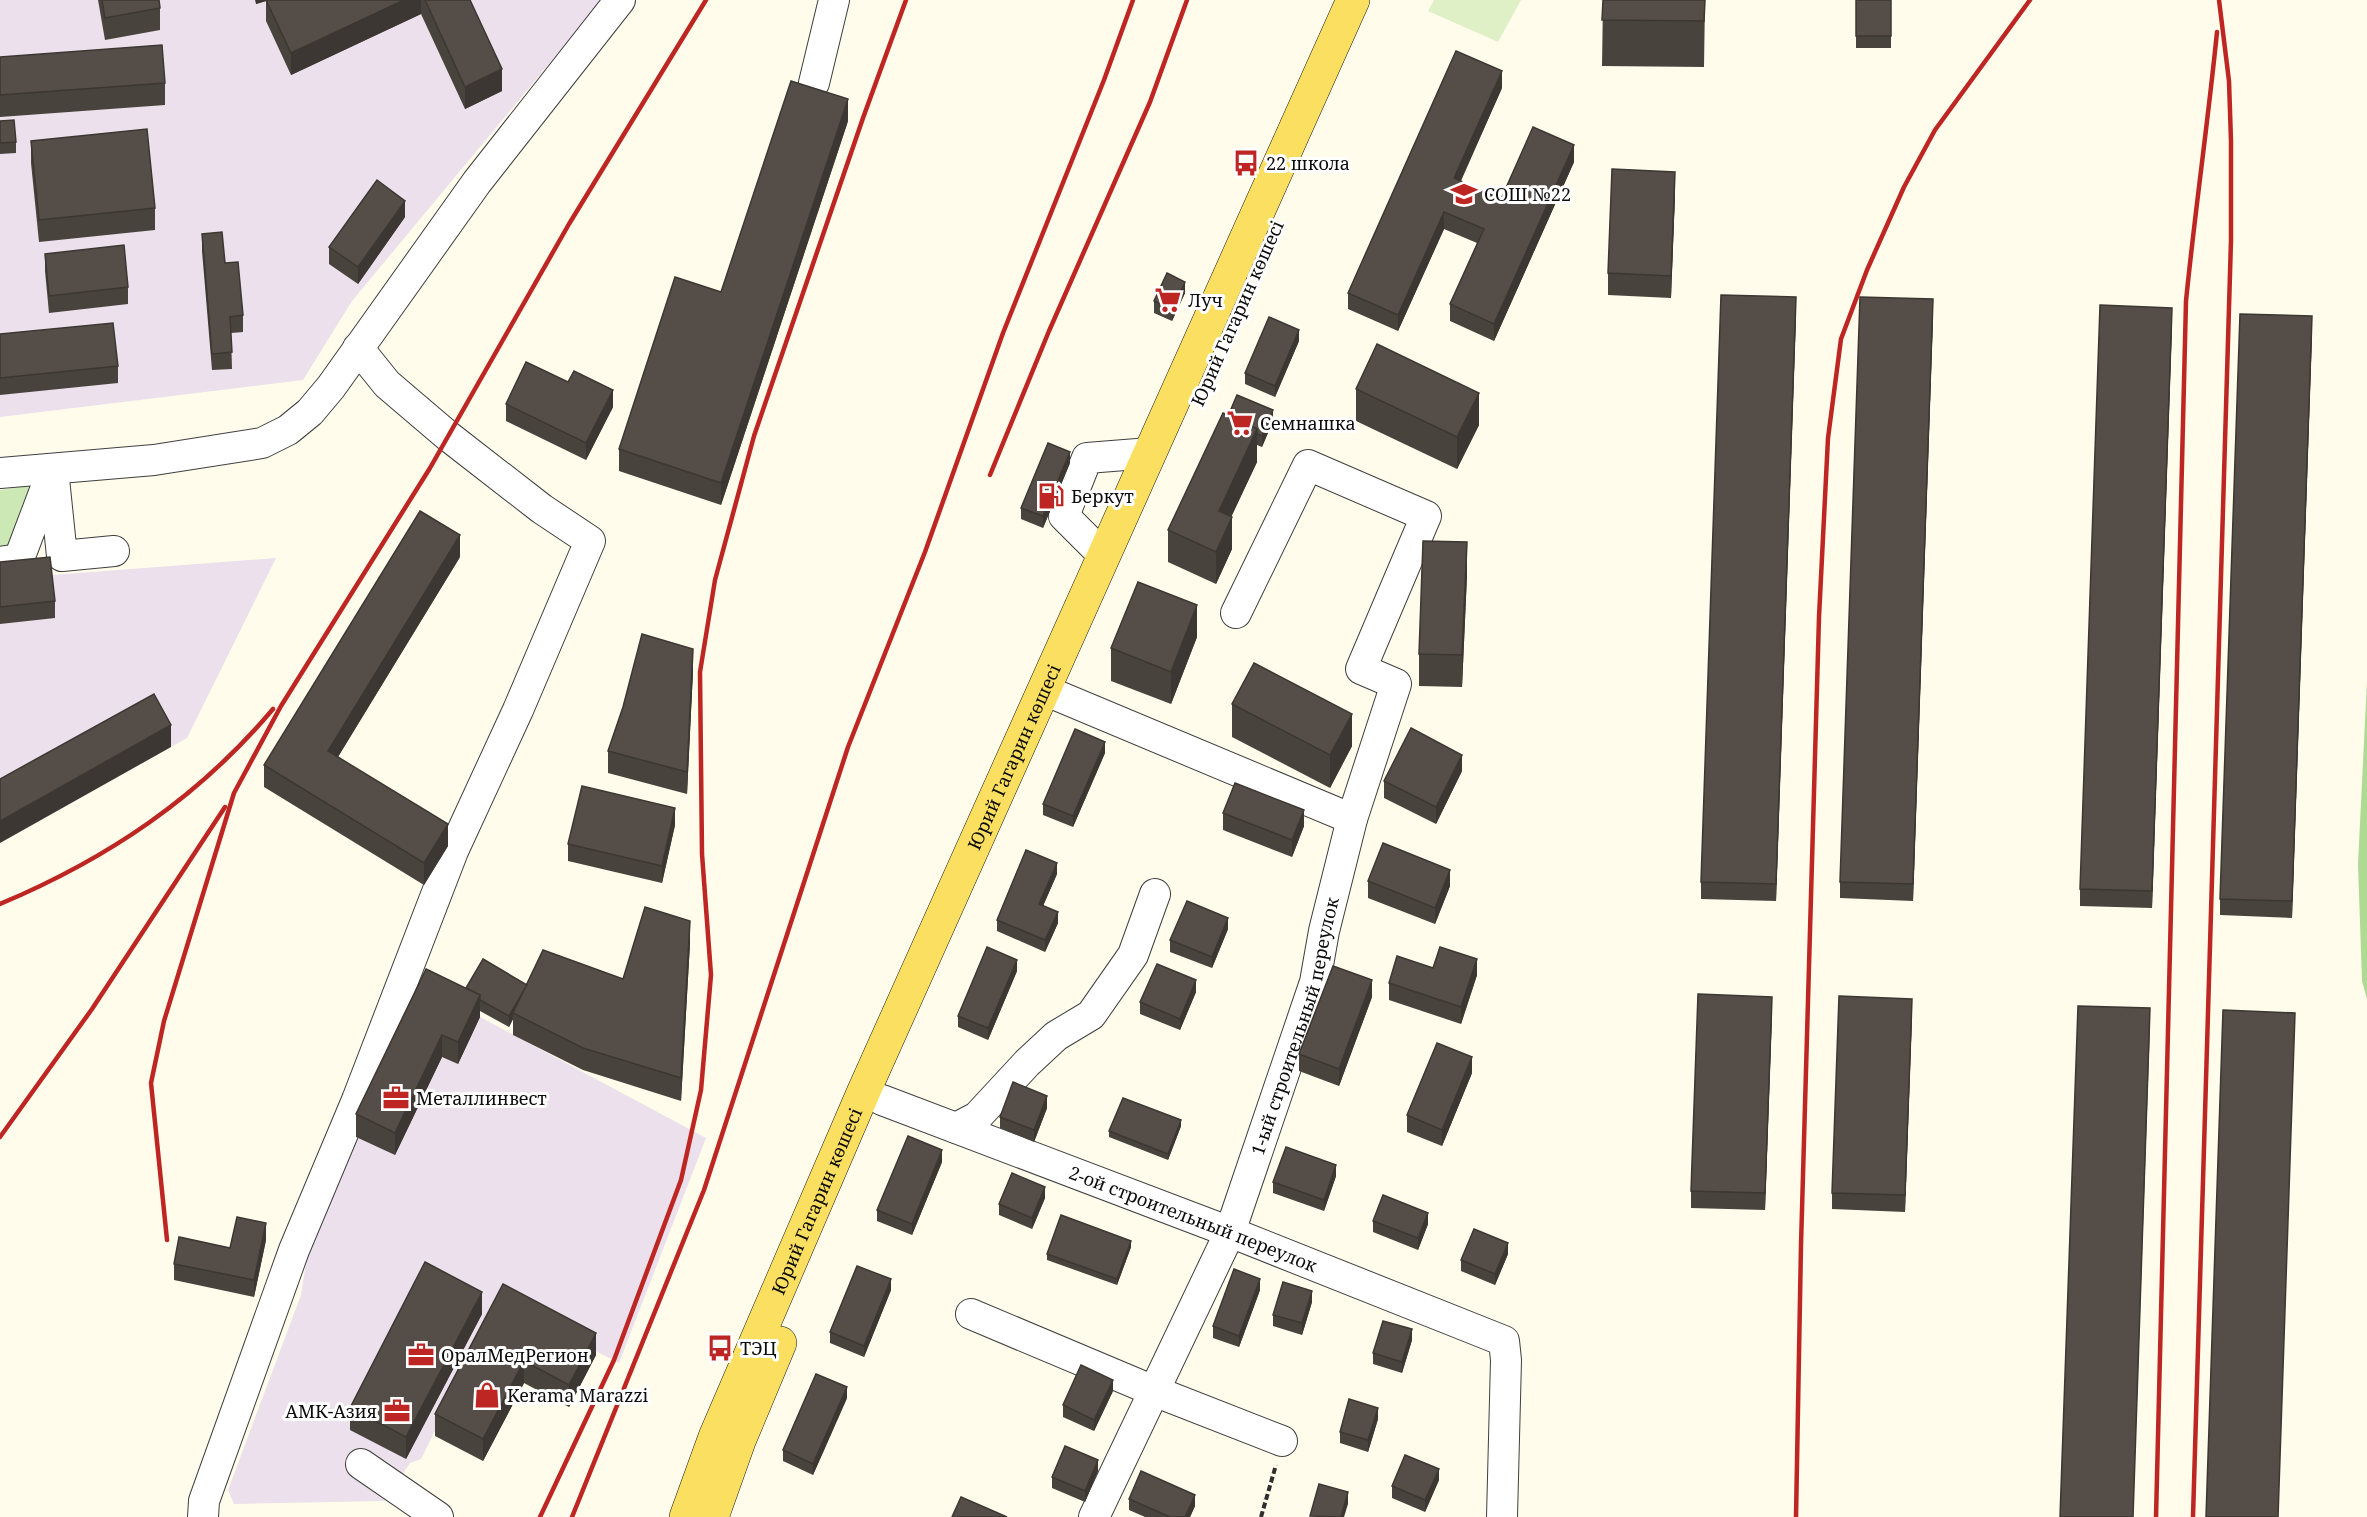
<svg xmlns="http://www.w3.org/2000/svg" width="2367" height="1517" viewBox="0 0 2367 1517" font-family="'Noto Serif',serif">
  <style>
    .industrial { fill: #ebe0eb }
    .green { fill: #cce9b5 }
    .forest { fill: #afda94 }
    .pitch { fill: #dff0c7 }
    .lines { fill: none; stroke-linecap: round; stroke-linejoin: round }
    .minor-casing { stroke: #3f3f3f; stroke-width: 32 }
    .major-casing { stroke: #1d1d1d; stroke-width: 34 }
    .path { stroke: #2e2e2e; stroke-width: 4; stroke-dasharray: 6 3; stroke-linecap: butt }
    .minor { stroke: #fff; stroke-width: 30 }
    .major { stroke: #fadf60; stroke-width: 33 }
    .rail { stroke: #bd2623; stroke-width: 4.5 }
    .wall { fill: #49433e }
    .shaded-wall { fill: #3c3732 }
    .building { fill: #554e48; stroke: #3c3732; stroke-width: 1.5 }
    .labels { text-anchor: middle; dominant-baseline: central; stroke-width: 6; stroke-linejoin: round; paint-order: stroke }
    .poi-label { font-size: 18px; fill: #0c0c0c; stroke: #fff; text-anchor: start }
    .street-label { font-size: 18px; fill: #0c0c0c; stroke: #fff }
  </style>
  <rect width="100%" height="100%" fill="#fffceb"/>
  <g class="industrial">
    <polygon points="0,0 602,0 352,301 303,380 0,417"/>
    <polygon points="276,558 187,738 0,843 0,579"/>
    <polygon points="480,1017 706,1138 619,1363 499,1301 421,1459 410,1463 384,1501 234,1504 228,1490 301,1295 311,1230 356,1137"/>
  </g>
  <polygon class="green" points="34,485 12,552 0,553 0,490"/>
  <polygon class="forest" points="2367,681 2367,999 2362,981 2358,864"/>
  <polygon class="pitch" points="1434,0 1521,0 1498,42 1428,11"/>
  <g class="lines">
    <g class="minor-casing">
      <g id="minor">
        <polyline points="814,83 834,0"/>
        <polyline points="0,473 154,460 262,443 288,430 310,412 331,387 477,182 620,0"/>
        <polyline points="1104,556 1064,516 1087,458 1150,453"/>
        <polyline points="0,562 19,559 53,469 62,556 114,551"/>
        <polyline points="1044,690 1352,819"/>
        <path id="s1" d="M 882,1100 L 1230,1232 L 1504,1341 L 1506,1360 L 1502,1517"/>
        <polyline points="956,1128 977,1117 1027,1063 1056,1036 1091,1015 1133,955 1155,894"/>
        <polyline points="971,1314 1154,1391 1282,1441"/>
        <polyline points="361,1464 438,1517"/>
        <polyline points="203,1517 204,1501 294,1250 357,1100 453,851 518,710 590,541 542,509 448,436 387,384 358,348"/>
        <path id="s2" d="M 1094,1517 L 1230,1232 L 1315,982 L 1324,931 L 1352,819 L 1396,684 L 1361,669 L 1426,516 L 1308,465 L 1236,613"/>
      </g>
    </g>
    <g class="major-casing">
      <g id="major">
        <path id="s3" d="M 686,1517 L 715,1437 L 863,1093 L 1353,0"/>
        <polyline points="712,1517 739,1441 780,1343"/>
      </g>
    </g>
    <polyline class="path" points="1261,1517 1276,1465"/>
    <use href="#minor" class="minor"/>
    <use href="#major" class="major"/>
    <g class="rail">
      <polyline points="990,475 1049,331 1150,102 1187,0"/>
      <path d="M 0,904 C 107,859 198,798 273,709"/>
      <polyline points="0,1137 92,1009 225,807"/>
      <polyline points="167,1240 151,1083 164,1021 234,793 281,706 430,468 569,224 706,0"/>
      <polyline points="540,1517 614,1360 681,1180 701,1090 711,975 702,854 700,672 715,580 754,436 863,118 906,0"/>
      <polyline points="572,1517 704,1190 848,747 925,552 1003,333 1104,80 1133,0"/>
      <polyline points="1796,1517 1801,1245 1819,617 1828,438 1841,339 1867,270 1904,187 1935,130 2030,0"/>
      <path d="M 2156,1517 L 2186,301 C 2195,211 2208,122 2217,32"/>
      <polyline points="2193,1517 2231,240 2231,141 2229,81 2219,0"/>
    </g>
  </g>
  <g class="wall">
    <polygon points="98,0 159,0 160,8 160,30 105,40"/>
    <polygon points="255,0 470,0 502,91 465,109 421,14 291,75 266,21 266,1 256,4"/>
    <polygon points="1603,0 1705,0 1704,67 1602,66"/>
    <rect x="1856" y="0" width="35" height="48"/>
    <polygon points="0,57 165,83 165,105 0,117"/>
    <polygon points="1502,88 1461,181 1501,199 1574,162 1494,341 1450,321 1450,304 1477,243 1444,229 1398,331 1348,309 1348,293"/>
    <polygon points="0,121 16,142 16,153 0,154"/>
    <polygon points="848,121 721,505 619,471 619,449 721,292"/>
    <polygon points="31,141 155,208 155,230 39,242 31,163"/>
    <polygon points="1675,194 1671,298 1608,295 1608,273"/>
    <polygon points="405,217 358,284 329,264 329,247"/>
    <polygon points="202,234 225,263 243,315 243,332 231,333 232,369 212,370 202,251"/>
    <polygon points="45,254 128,287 128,304 49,313 45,271"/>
    <polygon points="1185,293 1172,321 1154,313 1154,301"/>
    <polygon points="1796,314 1776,901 1701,899 1701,882"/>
    <polygon points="1933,316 1913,901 1840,898 1840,882"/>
    <polygon points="2172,324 2152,908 2080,906 2080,889"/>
    <polygon points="2312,333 2292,918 2220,915 2220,899"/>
    <polygon points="0,334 118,366 118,383 0,395"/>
    <polygon points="1299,341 1275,397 1245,384 1245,373"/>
    <polygon points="1356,389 1479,425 1457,469 1356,421"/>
    <polygon points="506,404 613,407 586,460 506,421"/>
    <polygon points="1228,416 1273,421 1262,447 1257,445 1257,462 1231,517 1232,549 1216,584 1168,562 1168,530"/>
    <polygon points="1070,463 1043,528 1021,519 1021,508"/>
    <polygon points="460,557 338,757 448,846 424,885 264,787 264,765"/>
    <polygon points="0,562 55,601 55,618 0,624"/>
    <polygon points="1467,575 1462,687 1419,686 1419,654"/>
    <polygon points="1197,637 1171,704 1111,681 1111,648"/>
    <polygon points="693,671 687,794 608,773 608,751 623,707"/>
    <polygon points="1232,704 1352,746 1330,788 1232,737"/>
    <polygon points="1105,753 1073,827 1043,815 1043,804"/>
    <polygon points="1462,771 1436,824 1384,798 1384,781"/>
    <polygon points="1223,813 1304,826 1292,857 1223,830"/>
    <polygon points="675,825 662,883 568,861 568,844"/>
    <polygon points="1057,874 1043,906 1058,923 1045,952 997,931 997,920"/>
    <polygon points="1368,881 1450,886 1435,924 1368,898"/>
    <polygon points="1228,929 1212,968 1170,952 1170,940"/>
    <polygon points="690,943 681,1101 583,1070 513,1035 513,1019 509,1027 480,1011 480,1017 458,1064 442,1057 395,1155 356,1137 356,1114 466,988 623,979"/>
    <polygon points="1433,968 1477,975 1461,1024 1389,1000 1389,983"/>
    <polygon points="1017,971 988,1040 958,1027 958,1016"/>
    <polygon points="1196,992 1180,1030 1140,1014 1140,1002"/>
    <polygon points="1372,997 1339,1086 1299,1071 1299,1054"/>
    <polygon points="1772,1013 1765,1210 1691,1208 1691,1191"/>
    <polygon points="1912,1015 1905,1212 1832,1209 1832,1193"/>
    <polygon points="1472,1073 1442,1146 1407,1132 1407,1115"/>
    <polygon points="1047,1108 1034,1142 1000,1128 1000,1117"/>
    <polygon points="1181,1126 1168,1160 1109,1137 1109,1131"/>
    <polygon points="942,1162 912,1235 877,1221 877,1210"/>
    <polygon points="1336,1176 1324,1211 1273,1193 1273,1182"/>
    <polygon points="1045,1198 1032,1229 999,1215 999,1204"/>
    <polygon points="1373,1221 1428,1224 1418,1250 1373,1232"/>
    <polygon points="266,1240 254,1297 174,1280 174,1264"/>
    <polygon points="1131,1247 1117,1285 1047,1260 1047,1254"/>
    <polygon points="1508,1254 1495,1285 1461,1271 1461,1260"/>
    <polygon points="503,1284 596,1355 569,1407 524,1383 483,1461 435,1436 435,1414"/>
    <polygon points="891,1290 864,1357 830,1343 830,1332"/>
    <polygon points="1260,1290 1239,1347 1213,1338 1213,1326"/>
    <polygon points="1312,1302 1302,1335 1273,1326 1273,1315"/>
    <polygon points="482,1314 406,1459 350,1430 350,1408"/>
    <polygon points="1412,1340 1402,1373 1373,1364 1373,1353"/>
    <polygon points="1113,1391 1094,1431 1063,1417 1063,1405"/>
    <polygon points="847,1398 813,1475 783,1461 783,1450"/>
    <polygon points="1378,1419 1368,1452 1340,1443 1340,1432"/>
    <polygon points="1098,1471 1085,1502 1052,1488 1052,1477"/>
    <polygon points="1439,1480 1425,1512 1392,1498 1392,1486"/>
    <polygon points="1129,1499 1195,1506 1190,1517 1145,1517 1129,1510"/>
  </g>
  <g class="shaded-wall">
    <polygon points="256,0 266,0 266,1 256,4"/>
    <polygon points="404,0 421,0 421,14 291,75 291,53"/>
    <polygon points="502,69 502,91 465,109 465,87"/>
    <polygon points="1502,71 1502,88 1454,195 1454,178"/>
    <polygon points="848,99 848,121 721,505 721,483"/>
    <polygon points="1574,145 1574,162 1494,341 1494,324"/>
    <polygon points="1675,172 1675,194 1671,298 1671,276"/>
    <polygon points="405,201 405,217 358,284 358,267"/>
    <polygon points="1444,212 1444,229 1398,331 1398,315"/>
    <polygon points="1185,282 1185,293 1172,321 1172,310"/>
    <polygon points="1796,297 1796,314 1776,901 1776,884"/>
    <polygon points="1933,299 1933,316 1913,901 1913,884"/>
    <polygon points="2172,308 2172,324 2152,908 2152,891"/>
    <polygon points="2312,316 2312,333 2292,918 2292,901"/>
    <polygon points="1299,330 1299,341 1275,397 1275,386"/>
    <polygon points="613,390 613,407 586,460 586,443"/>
    <polygon points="1479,393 1479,425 1457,469 1457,437"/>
    <polygon points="1273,410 1273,421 1262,447 1262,436"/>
    <polygon points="1257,429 1257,462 1219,543 1219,511"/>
    <polygon points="1070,452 1070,463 1043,528 1043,516"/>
    <polygon points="1232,517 1232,549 1216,584 1216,552"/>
    <polygon points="460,535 460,557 328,773 328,751"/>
    <polygon points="1467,542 1467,575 1462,687 1462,655"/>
    <polygon points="1197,605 1197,637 1171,704 1171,672"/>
    <polygon points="693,649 693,671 687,794 687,772"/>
    <polygon points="1352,714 1352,746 1330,788 1330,755"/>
    <polygon points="171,725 171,747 0,843 0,821"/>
    <polygon points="1105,742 1105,753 1073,827 1073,816"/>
    <polygon points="1462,755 1462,771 1436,824 1436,807"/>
    <polygon points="675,808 675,825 662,883 662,866"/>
    <polygon points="1304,810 1304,826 1292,857 1292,840"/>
    <polygon points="448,824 448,846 424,885 424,863"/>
    <polygon points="1057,863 1057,874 1039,915 1039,904"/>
    <polygon points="1450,870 1450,886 1435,924 1435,908"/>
    <polygon points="1058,912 1058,923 1045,952 1045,940"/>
    <polygon points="1228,918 1228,929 1212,968 1212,957"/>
    <polygon points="690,921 690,943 681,1101 681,1078"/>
    <polygon points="1477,959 1477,975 1461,1024 1461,1007"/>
    <polygon points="1017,960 1017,971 988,1040 988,1028"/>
    <polygon points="1196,980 1196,992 1180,1030 1180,1019"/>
    <polygon points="1372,980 1372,997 1339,1086 1339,1069"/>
    <polygon points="527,985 513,1013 513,1019 509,1027 509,1016"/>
    <polygon points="480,995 480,1017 458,1064 458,1042"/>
    <polygon points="1772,997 1772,1013 1765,1210 1765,1193"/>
    <polygon points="1912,999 1912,1015 1905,1212 1905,1195"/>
    <polygon points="2150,1008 2150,1025 2133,1517"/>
    <polygon points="442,1035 442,1057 395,1155 395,1133"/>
    <polygon points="1472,1057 1472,1073 1442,1146 1442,1130"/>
    <polygon points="1047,1096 1047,1108 1034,1142 1034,1130"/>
    <polygon points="1181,1120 1181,1126 1168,1160 1168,1154"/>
    <polygon points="942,1150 942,1162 912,1235 912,1224"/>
    <polygon points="1336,1165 1336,1176 1324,1211 1324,1200"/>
    <polygon points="1045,1187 1045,1198 1032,1229 1032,1218"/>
    <polygon points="1428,1213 1428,1224 1418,1250 1418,1238"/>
    <polygon points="266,1223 266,1240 254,1297 254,1280"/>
    <polygon points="1131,1241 1131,1247 1117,1285 1117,1279"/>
    <polygon points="1508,1243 1508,1254 1495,1285 1495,1274"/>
    <polygon points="891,1279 891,1290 864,1357 864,1346"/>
    <polygon points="1260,1279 1260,1290 1239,1347 1239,1336"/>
    <polygon points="1312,1291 1312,1302 1302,1335 1302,1323"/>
    <polygon points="482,1292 482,1314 406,1459 406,1437"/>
    <polygon points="1412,1329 1412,1340 1402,1373 1402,1362"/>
    <polygon points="596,1333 596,1355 569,1407 569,1385"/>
    <polygon points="524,1361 524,1383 483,1461 483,1439"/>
    <polygon points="1113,1380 1113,1391 1094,1431 1094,1420"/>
    <polygon points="847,1387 847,1398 813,1475 813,1464"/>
    <polygon points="1378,1408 1378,1419 1368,1452 1368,1440"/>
    <polygon points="1098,1460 1098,1471 1085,1502 1085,1491"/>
    <polygon points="1439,1469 1439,1480 1425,1512 1425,1500"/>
    <polygon points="1348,1492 1348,1504 1344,1517 1341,1517"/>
    <polygon points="1195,1495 1195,1506 1190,1517 1185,1517"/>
  </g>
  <g class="building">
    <polygon points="102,0 159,0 160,8 105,18"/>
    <polygon points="266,0 404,0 291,53"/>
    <polygon points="425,0 470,0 502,69 465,87"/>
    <polygon points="1603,0 1705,0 1704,21 1602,20"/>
    <rect x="1856" y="0" width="35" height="36"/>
    <polygon points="162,45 165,83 0,95 0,57"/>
    <polygon points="1456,51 1502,71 1454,178 1501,199 1533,127 1574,145 1494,324 1450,304 1484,229 1444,212 1398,315 1348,293"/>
    <polygon points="791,81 848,99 721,483 619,449 675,277 721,292"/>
    <polygon points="14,120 16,142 0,143 0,121"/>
    <polygon points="147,129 155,208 39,220 31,141"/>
    <polygon points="1612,169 1675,172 1671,276 1608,273"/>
    <polygon points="377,180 405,201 358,267 329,247"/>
    <polygon points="222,232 225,263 238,262 243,315 230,317 232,352 212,354 202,234"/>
    <polygon points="124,245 128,287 49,296 45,254"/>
    <polygon points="1167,273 1185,282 1172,310 1154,301"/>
    <polygon points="1721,295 1796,297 1776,884 1701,882"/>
    <polygon points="1860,297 1933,299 1913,884 1840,882"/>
    <polygon points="2100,305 2172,308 2152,891 2080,889"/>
    <polygon points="2240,314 2312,316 2292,901 2220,899"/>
    <polygon points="1269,317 1299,330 1275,386 1245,373"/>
    <polygon points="113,323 118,366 0,378 0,334"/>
    <polygon points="1377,344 1479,393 1457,437 1356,389"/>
    <polygon points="526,362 568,382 574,371 613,390 586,443 506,404"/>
    <polygon points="1237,395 1273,410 1262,436 1257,434 1257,429 1228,416"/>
    <polygon points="1223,413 1257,429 1219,511 1232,517 1216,552 1168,530"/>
    <polygon points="1048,443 1070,452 1043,516 1021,508"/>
    <polygon points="420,511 460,535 328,751 448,824 424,863 264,765"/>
    <polygon points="1423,541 1467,542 1462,655 1419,654"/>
    <polygon points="50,557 55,601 0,607 0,562"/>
    <polygon points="1138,582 1197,605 1171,672 1111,648"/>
    <polygon points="642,634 693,649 687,772 608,751 623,707"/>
    <polygon points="1254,663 1352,714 1330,755 1232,704"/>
    <polygon points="154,694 171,725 0,821 0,779"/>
    <polygon points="1411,728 1462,755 1436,807 1384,781"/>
    <polygon points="1075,729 1105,742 1073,816 1043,804"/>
    <polygon points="1235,783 1304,810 1292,840 1223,813"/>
    <polygon points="582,786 675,808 662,866 568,844"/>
    <polygon points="1383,843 1450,870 1435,908 1368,881"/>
    <polygon points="1026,850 1057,863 1039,904 1058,912 1045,940 997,920"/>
    <polygon points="1187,901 1228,918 1212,957 1170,940"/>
    <polygon points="645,907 690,921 681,1078 583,1048 513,1013 543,950 623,979"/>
    <polygon points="987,947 1017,960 988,1028 958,1016"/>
    <polygon points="1440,947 1477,959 1461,1007 1389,983 1397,956 1433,968"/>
    <polygon points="483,959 527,985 509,1016 480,1000 480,995 466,988"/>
    <polygon points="1157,964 1196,980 1180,1019 1140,1002"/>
    <polygon points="1333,966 1372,980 1339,1069 1299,1054"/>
    <polygon points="426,969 480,995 458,1042 442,1035 395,1133 356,1114"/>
    <polygon points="1698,994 1772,997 1765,1193 1691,1191"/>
    <polygon points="1839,996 1912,999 1905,1195 1832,1193"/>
    <polygon points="2078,1006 2150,1008 2133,1517 2060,1517"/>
    <polygon points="2223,1010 2295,1013 2278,1517 2206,1517"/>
    <polygon points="1437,1043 1472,1057 1442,1130 1407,1115"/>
    <polygon points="1013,1082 1047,1096 1034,1130 1000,1117"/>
    <polygon points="1123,1098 1181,1120 1168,1154 1109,1131"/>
    <polygon points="908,1136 942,1150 912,1224 877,1210"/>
    <polygon points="1286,1147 1336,1165 1324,1200 1273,1182"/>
    <polygon points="1012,1173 1045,1187 1032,1218 999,1204"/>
    <polygon points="1383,1195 1428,1213 1418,1238 1373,1221"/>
    <polygon points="1061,1215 1131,1241 1117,1279 1047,1254"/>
    <polygon points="237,1217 266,1223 254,1280 174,1264 179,1237 230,1248"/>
    <polygon points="1474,1229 1508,1243 1495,1274 1461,1260"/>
    <polygon points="425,1262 482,1292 406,1437 350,1408"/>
    <polygon points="857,1266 891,1279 864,1346 830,1332"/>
    <polygon points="1234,1269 1260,1279 1239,1336 1213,1326"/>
    <polygon points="1283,1282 1312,1291 1302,1323 1273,1315"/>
    <polygon points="503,1284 596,1333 569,1385 524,1361 483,1439 435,1414"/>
    <polygon points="1383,1321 1412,1329 1402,1362 1373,1353"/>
    <polygon points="1081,1365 1113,1380 1094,1420 1063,1405"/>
    <polygon points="816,1374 847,1387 813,1464 783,1450"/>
    <polygon points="1349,1399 1378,1408 1368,1440 1340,1432"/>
    <polygon points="1065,1446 1098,1460 1085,1491 1052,1477"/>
    <polygon points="1405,1455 1439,1469 1425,1500 1392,1486"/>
    <polygon points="1141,1471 1195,1495 1185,1517 1170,1517 1129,1499"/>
    <polygon points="1319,1484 1348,1492 1341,1517 1310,1516"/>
    <polygon points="961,1497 1007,1517 952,1517"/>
  </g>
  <defs>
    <g id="bus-bare" transform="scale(2.07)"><path d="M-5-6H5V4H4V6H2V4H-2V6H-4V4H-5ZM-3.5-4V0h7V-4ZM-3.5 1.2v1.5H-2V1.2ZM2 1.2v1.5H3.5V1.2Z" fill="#bd2623" stroke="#fff" stroke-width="2.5" paint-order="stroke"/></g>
    <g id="school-bare" transform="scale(2.07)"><path d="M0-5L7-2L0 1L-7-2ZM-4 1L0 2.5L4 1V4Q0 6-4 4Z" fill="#bd2623" stroke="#fff" stroke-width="2.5" paint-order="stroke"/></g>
    <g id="supermarket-bare" transform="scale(2.07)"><path d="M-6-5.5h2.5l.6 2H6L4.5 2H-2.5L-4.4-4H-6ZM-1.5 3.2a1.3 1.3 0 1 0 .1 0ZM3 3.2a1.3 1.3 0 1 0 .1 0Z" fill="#bd2623" stroke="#fff" stroke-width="2.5" paint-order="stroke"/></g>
    <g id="fuel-bare" transform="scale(2.07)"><path d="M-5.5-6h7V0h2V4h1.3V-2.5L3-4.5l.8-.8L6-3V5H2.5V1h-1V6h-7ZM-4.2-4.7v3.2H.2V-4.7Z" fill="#bd2623" stroke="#fff" stroke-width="2.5" paint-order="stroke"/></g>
    <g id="office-bare" transform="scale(2.07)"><path d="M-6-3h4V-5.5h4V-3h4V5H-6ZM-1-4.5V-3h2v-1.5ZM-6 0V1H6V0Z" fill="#bd2623" stroke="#fff" stroke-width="2.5" paint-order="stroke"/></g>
    <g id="shop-bare" transform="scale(2.07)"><path d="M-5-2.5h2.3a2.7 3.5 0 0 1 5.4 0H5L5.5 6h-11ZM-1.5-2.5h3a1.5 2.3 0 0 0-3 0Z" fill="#bd2623" stroke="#fff" stroke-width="2.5" paint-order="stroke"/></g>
  </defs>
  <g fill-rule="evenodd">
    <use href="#bus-bare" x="1246" y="163"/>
    <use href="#school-bare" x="1464" y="194"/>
    <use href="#supermarket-bare" x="1168" y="300"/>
    <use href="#supermarket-bare" x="1240" y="423"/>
    <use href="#fuel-bare" x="1051" y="496"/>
    <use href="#office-bare" x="396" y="1098"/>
    <use href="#bus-bare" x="720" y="1348"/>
    <use href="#office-bare" x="421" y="1355"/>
    <use href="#shop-bare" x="487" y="1395"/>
    <use href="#office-bare" x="397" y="1411"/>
  </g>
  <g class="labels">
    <g class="poi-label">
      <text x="1266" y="163">22 школа</text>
      <text x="1484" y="194">СОШ №22</text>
      <text x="1188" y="300">Луч</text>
      <text x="1260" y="423">Семнашка</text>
      <text x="1071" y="496">Беркут</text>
      <text x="416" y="1098">Металлинвест</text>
      <text x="740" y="1348">ТЭЦ</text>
      <text x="441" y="1355">ОралМедРегион</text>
      <text x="507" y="1395">Kerama Marazzi</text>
      <text x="377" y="1411" text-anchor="end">АМК-Азия</text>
    </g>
    <g class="street-label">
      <text transform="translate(1237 313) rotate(-66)">Юрий Гагарин көшесі</text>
      <text stroke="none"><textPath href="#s3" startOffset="828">Юрий Гагарин көшесі</textPath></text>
      <text stroke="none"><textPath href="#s2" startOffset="532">1-ый строительный переулок</textPath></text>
      <text stroke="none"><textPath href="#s3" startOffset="342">Юрий Гагарин көшесі</textPath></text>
      <text stroke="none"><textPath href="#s1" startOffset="333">2-ой строительный переулок</textPath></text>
    </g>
  </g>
</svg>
